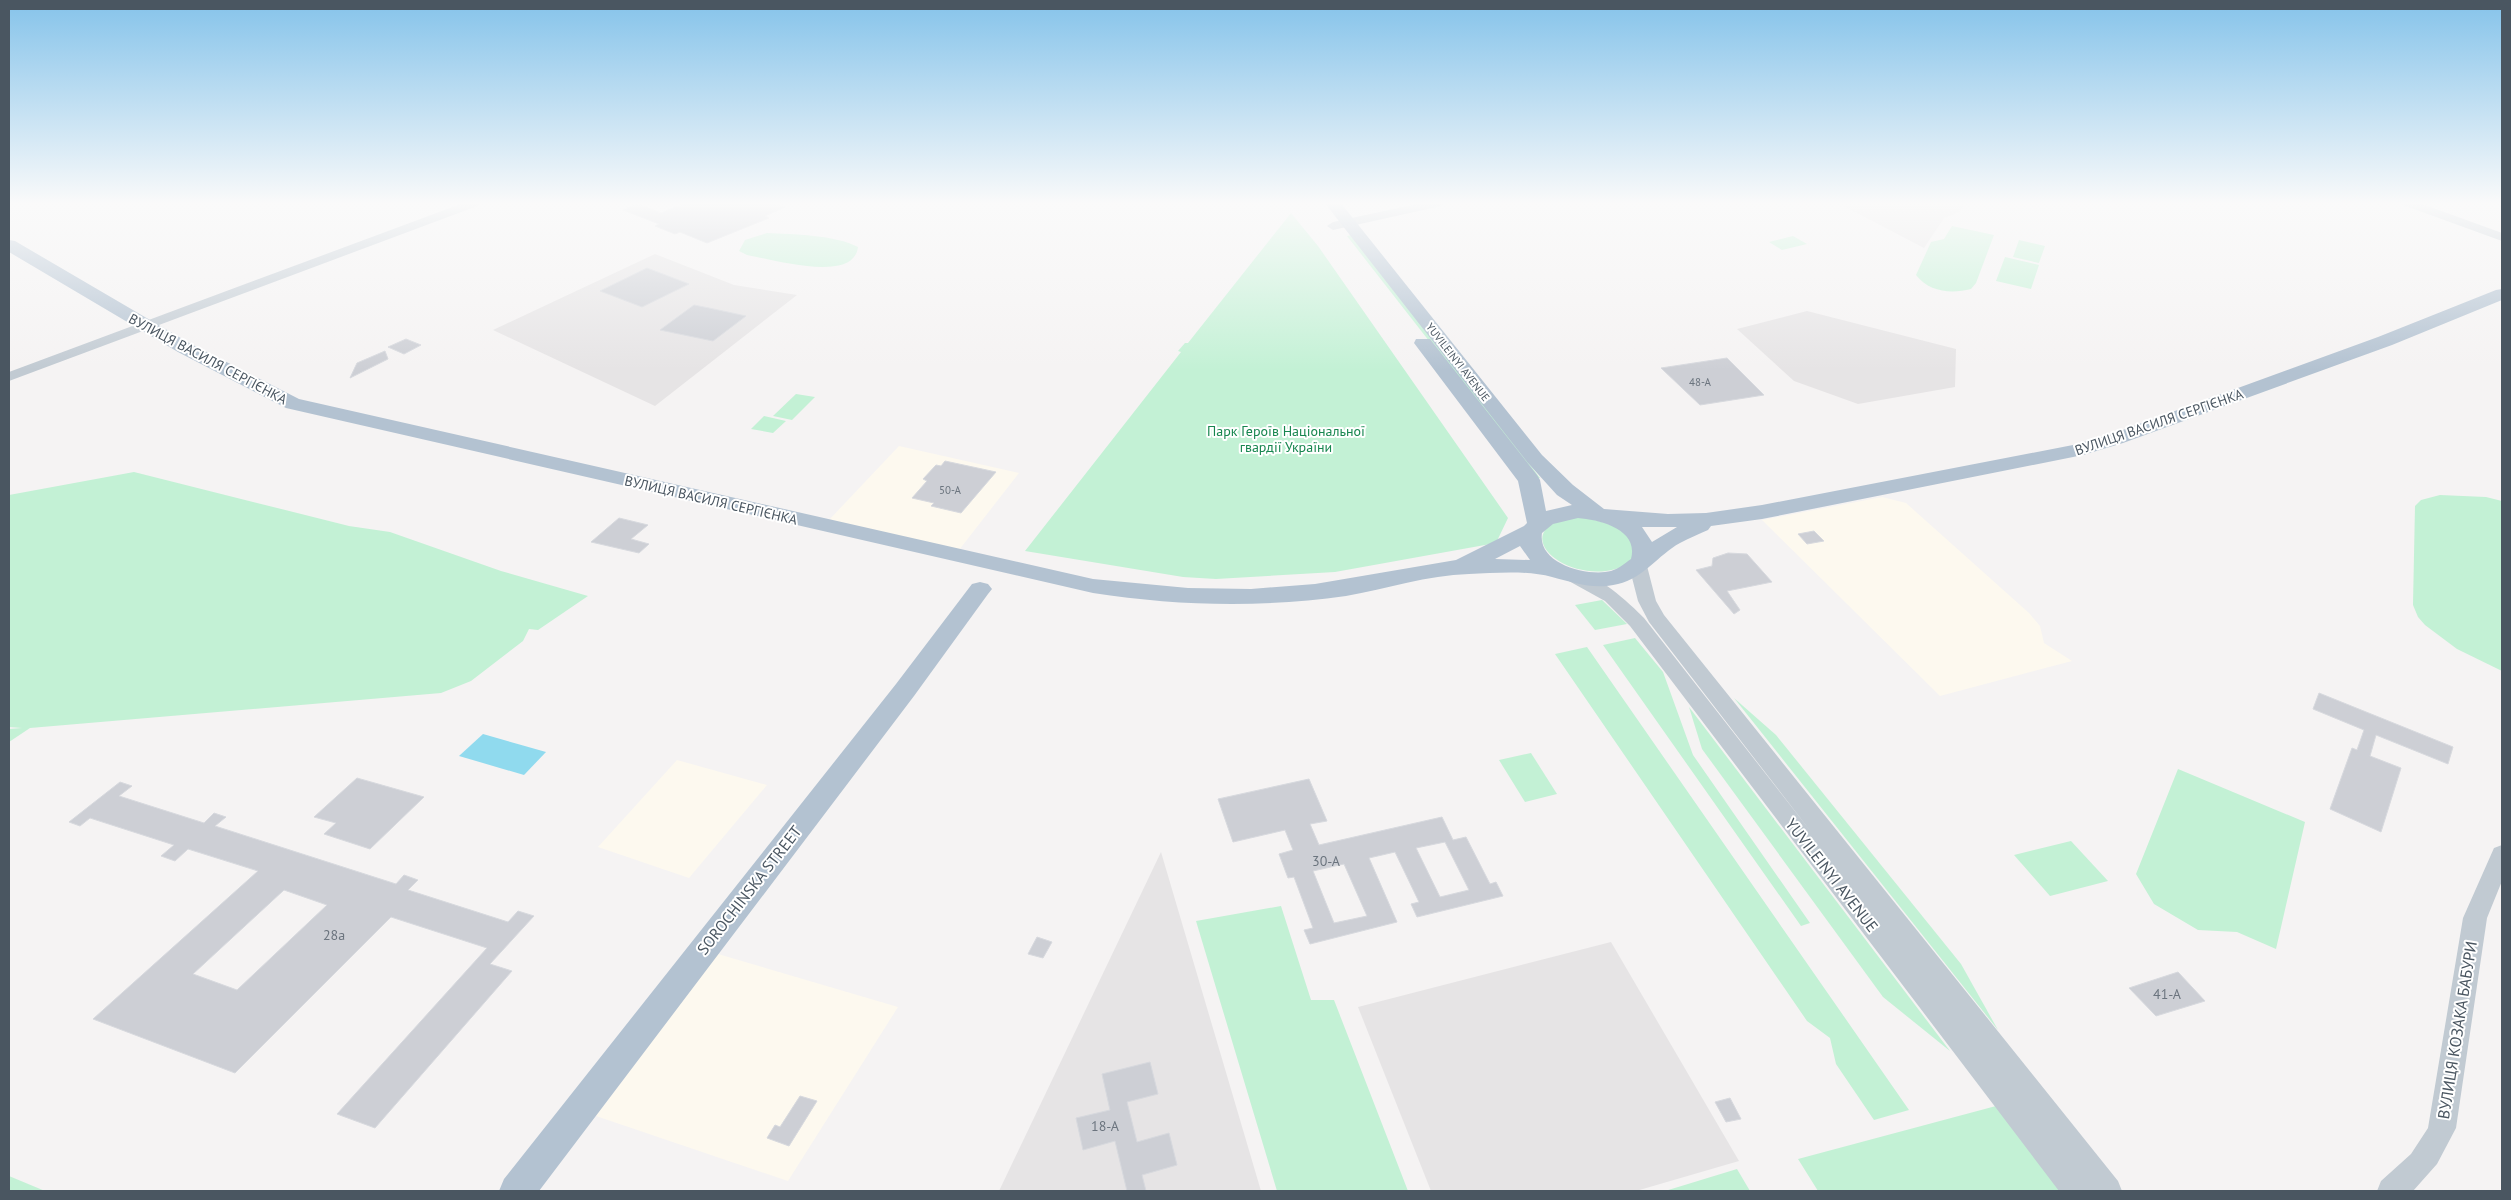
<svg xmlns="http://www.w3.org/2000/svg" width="2511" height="1200" viewBox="0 0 2511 1200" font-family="'PT Sans',sans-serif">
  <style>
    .commercial { fill: #fdf9ef }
    .education { fill: #e6e4e5 }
    .green { fill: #c3f1d5 }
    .water { fill: #90daee }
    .building { fill: #cdcfd5; stroke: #d7d9de; fill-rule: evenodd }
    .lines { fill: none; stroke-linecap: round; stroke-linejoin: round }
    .minor { fill: #c1cad2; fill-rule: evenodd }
    .major { fill: #b3c2d1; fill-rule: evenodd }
    .labels { text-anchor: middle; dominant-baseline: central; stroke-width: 4; stroke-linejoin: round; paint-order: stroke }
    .far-street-label { font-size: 11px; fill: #4a5661; stroke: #fff }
    .number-label { font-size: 11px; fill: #6b747e }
    .street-label { font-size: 14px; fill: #4a5661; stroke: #fff }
    .park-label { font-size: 14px; fill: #17864f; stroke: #fff }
    .near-number-label { font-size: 14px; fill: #6b747e }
    .near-street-label { font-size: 16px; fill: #4a5661; stroke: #fff }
  </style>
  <rect width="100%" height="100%" fill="#f5f3f3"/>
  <g class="commercial">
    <polygon points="899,446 1019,473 959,550 829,520"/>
    <polygon points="1882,497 1906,503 2029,613 2040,626 2044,643 2072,661 1940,696 1762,520"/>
    <polygon points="677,760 767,785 689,878 598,847"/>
    <polygon points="718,954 898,1007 788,1181 596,1116"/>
  </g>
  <g class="education">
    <polygon points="1836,202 1965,202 1960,212 1944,218 1924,248"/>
    <polygon points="655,254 734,285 797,295 655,406 493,330"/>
    <polygon points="1807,311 1956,349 1955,387 1858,404 1794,381 1737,329"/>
    <polygon points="1161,852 1261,1191 999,1191"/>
    <polygon points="1611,942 1739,1161 1636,1191 1431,1191 1358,1007"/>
  </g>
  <g class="green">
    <polygon points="1291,213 1318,246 1508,518 1496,543 1335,572 1216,579 1183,577 1025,551 1181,352 1178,351 1185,343 1188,343"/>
    <path d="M 1952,226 L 1994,235 L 1976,283 L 1971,289 C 1951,294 1929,292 1916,275 L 1931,242 L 1944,239 Z"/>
    <path d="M 767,233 C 792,234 836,235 858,247 C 854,284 771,259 747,255 L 739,251 L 745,240 Z"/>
    <polygon points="1352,235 1540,478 1537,479 1347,236"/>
    <polygon points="1793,236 1807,244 1782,250 1769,242"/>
    <polygon points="2019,240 2045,246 2039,263 2013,257"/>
    <polygon points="2005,257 2039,265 2031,289 1996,281"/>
    <polygon points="796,394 815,397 792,420 773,416"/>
    <polygon points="764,416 786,421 773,433 751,429"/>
    <polygon points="134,472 349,526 390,532 501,571 588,596 538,630 529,629 523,641 471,681 441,693 30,728 9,742 9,729 22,728 9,727 9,495"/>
    <polygon points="2440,495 2486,497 2502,501 2502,671 2457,649 2425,625 2418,617 2413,605 2415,506 2421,500"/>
    <path d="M 1579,516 L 1621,527 L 1636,545 L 1631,562 C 1587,591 1515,547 1553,523 C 1560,519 1572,518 1579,516 Z"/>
    <polygon points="1602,600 1627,624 1595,630 1575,605"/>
    <polygon points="1635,638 1663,672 1693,755 1810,923 1801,926 1603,645"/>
    <polygon points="1587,647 1909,1110 1874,1120 1836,1064 1830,1038 1807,1021 1555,654"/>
    <polygon points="1734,698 1776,735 1961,964 1998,1030"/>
    <polygon points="1689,707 1950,1051 1883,997 1702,749"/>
    <polygon points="1531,753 1557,794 1525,802 1499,760"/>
    <polygon points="2178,769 2305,822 2276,949 2237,932 2198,930 2154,904 2136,874"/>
    <polygon points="2071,841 2108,881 2050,896 2014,855"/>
    <polygon points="1281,906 1311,1000 1334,1000 1408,1191 1277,1191 1196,921"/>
    <polygon points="1996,1106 2060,1191 1818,1191 1798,1159"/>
    <polygon points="1737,1169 1750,1191 1665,1191"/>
    <polygon points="9,1176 45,1191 9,1191"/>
  </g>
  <polygon class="water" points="483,734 546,752 524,775 459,756"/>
  <g class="building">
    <polygon points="687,202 770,202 785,207 765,216 769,218 707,243 680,232 675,234 655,226 659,224 623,210 638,204 661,213"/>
    <polygon points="647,268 689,284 642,307 600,291"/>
    <polygon points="694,305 709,308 746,316 713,341 660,330"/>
    <polygon points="406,339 421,345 404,354 388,347"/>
    <polygon points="385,351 388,359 350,378 357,363"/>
    <polygon points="1727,358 1764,395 1700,405 1661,368"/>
    <polygon points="945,461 996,472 961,513 931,506 934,503 912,498 927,481 923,479 936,465 941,466"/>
    <polygon points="619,518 648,525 631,539 649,544 639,553 591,542"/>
    <polygon points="1814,531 1824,541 1807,544 1798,534"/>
    <polygon points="1728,553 1747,554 1772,582 1727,591 1740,610 1734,614 1696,570 1712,566 1713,558"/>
    <polygon points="2319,693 2453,747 2448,764 2376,735 2370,756 2401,768 2381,832 2330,809 2352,748 2357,750 2364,730 2313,709"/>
    <polygon points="357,778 424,797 370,849 324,834 336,823 314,817"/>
    <path d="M 1309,779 L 1327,821 L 1310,824 L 1319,845 L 1442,817 L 1453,840 L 1466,837 L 1490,884 L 1496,882 L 1503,896 L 1417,917 L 1411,904 L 1419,902 L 1395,852 L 1369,858 L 1397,922 L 1310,944 L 1304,930 L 1313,928 L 1294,877 L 1288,878 L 1279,854 L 1293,850 L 1285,830 L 1233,842 L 1218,799 ZM 1445,842 L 1469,890 L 1440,897 L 1416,848 ZM 1344,864 L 1367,916 L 1334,923 L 1313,871 Z"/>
    <path d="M 120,782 L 132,786 L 119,796 L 204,823 L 214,813 L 226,817 L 215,826 L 396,884 L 404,875 L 418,880 L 408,890 L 508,922 L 518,911 L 534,916 L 490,964 L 512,971 L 375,1128 L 337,1114 L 487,948 L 391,917 L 235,1073 L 93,1019 L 258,871 L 188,849 L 175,861 L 161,856 L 174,845 L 90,818 L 80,826 L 69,822 ZM 284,890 L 327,905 L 237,990 L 193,974 Z"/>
    <polygon points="1037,937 1052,942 1043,958 1028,954"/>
    <polygon points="2178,972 2205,1001 2156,1016 2129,988"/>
    <polygon points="1150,1062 1158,1094 1127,1102 1137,1142 1169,1133 1177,1165 1142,1175 1146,1191 1127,1191 1115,1141 1083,1150 1076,1118 1110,1110 1102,1074"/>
    <polygon points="800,1096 817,1101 789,1146 767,1138 775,1125 780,1127"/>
    <polygon points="1730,1098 1741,1119 1726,1122 1715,1102"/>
  </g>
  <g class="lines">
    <g class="minor">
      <polygon points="466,202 482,202 480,205 9,381 9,372"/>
      <polygon points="1426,202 1447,202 1441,206 1333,230 1327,226 1333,222"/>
      <polygon points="2401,202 2417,202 2502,233 2502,241 2403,205"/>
      <path d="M 1638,560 L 1644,562 L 1647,566 L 1656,601 L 1664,615 L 2118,1181 L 2122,1191 L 2059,1191 L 1630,626 L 1605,601 L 1567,580 L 1564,576 L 1567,572 C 1590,566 1628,602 1644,618 L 1812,833 L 1649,622 L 1638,601 L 1629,566 L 1632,562 Z"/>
      <polygon points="2502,845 2502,881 2487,918 2456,1128 2437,1164 2413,1191 2377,1191 2381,1181 2411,1154 2428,1128 2463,918 2494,848"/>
    </g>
    <g class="major">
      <path d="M 1324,202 L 1340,202 L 1542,455 L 1573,485 L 1604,509 L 1668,514 L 1706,513 L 1762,505 L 2073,445 L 2109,435 L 2378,337 L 2496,290 L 2502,289 L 2502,300 L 2392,345 L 2123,443 L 2083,455 L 1762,519 L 1711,526 L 1708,530 C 1699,534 1689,538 1680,543 C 1658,555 1644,578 1618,584 C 1594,590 1575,583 1552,577 C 1526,570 1495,573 1469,574 C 1427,575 1387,589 1346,596 C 1261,608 1177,606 1093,593 L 286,408 L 178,352 L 9,252 L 9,240 L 15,241 L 191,344 L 299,399 L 1093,579 L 1188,588 L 1251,589 L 1315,584 L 1456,560 L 1524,526 L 1527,523 L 1518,481 L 1414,343 L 1416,339 L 1430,339 L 1537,475 L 1540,480 L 1546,511 L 1572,505 L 1557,495 L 1528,463 ZM 1578,518 C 1600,520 1639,529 1631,559 C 1624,564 1618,569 1611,571 C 1588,577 1537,564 1542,533 L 1553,524 ZM 1642,527 L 1677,527 L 1652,542 ZM 1520,546 L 1530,560 L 1495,559 Z"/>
      <polygon points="980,582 988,584 992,589 988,594 914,696 539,1191 499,1191 504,1179 896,684 972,584"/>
    </g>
  </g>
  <linearGradient id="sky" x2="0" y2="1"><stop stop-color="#85c3ea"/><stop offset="0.55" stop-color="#fafafa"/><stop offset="1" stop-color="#fafafa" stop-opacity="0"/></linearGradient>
  <rect width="2511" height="370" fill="url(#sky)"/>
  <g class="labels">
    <g class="far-street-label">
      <text transform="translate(1458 362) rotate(52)">YUVILEINYI AVENUE</text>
    </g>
    <g class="number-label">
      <text x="1700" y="382">48-А</text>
      <text x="950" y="490">50-А</text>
    </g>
    <g class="street-label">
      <text transform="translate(208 359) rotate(28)">ВУЛИЦЯ ВАСИЛЯ СЕРГІЄНКА</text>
      <text transform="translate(2159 422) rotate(-19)">ВУЛИЦЯ ВАСИЛЯ СЕРГІЄНКА</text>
      <text transform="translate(711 500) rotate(13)">ВУЛИЦЯ ВАСИЛЯ СЕРГІЄНКА</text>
    </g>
    <g class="park-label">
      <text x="1286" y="431">Парк Героїв Національної<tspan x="1286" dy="16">гвардії України</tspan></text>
    </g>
    <g class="near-number-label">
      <text x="1326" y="861">30-А</text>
      <text x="334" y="935">28а</text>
      <text x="2167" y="994">41-А</text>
      <text x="1105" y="1126">18-А</text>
    </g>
    <g class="near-street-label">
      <text transform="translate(1832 875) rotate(52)">YUVILEINYI AVENUE</text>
      <text transform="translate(749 890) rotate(-52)">SOROCHINSKA STREET</text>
      <text transform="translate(2457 1030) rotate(-81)">ВУЛИЦЯ КОЗАКА БАБУРИ</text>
    </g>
  </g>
  <rect width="2511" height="1200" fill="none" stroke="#4a5661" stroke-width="20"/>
</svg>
